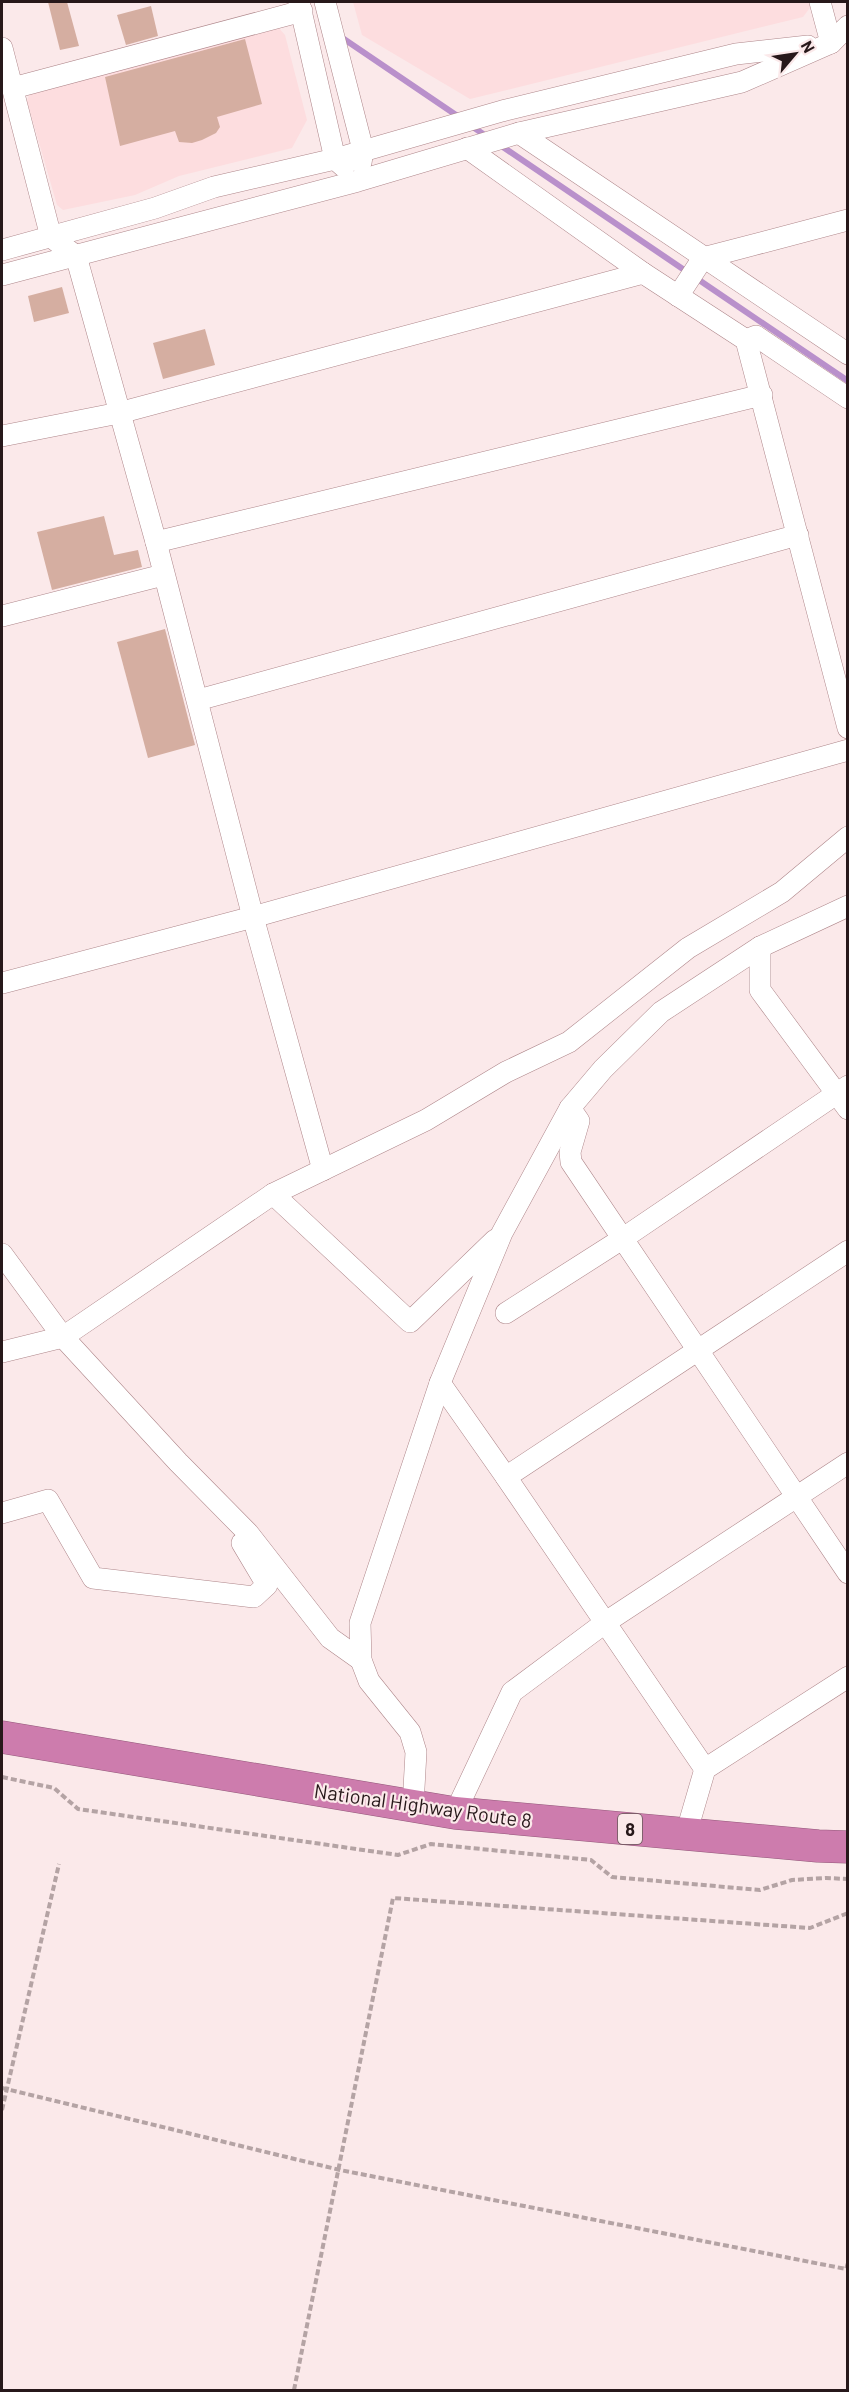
<svg xmlns="http://www.w3.org/2000/svg" width="849" height="2392" viewBox="0 0 849 2392" font-family="Barlow,sans-serif">
  <style>
    .built { fill: #fddddf }
    .lines { fill: none; stroke-linecap: round; stroke-linejoin: round }
    .stream { stroke: #b990cb; stroke-width: 6 }
    .building { fill: #d5aea1 }
    .minor-casing { stroke: #ae868a; stroke-width: 22 }
    .highway-casing { stroke: #93597a; stroke-width: 33 }
    .path { stroke: #b4a3a4; stroke-width: 4; stroke-dasharray: 6 3; stroke-linecap: butt }
    .minor { stroke: #fff; stroke-width: 21 }
    .highway { stroke: #cd7cad; stroke-width: 32 }
    .labels { text-anchor: middle; dominant-baseline: central; stroke-width: 4.5; stroke-linejoin: round; paint-order: stroke }
    .shield { fill: #fbe9ea; stroke: #675758; stroke-width: 1.5 }
    .shield-label { font-size: 18px; font-weight: bold; fill: #27181a }
    .street-label { font-size: 20px; fill: #27181a; stroke: #fbe9ea }
  </style>
  <rect width="100%" height="100%" fill="#fbe9ea"/>
  <g class="built">
    <polygon points="353,2 811,2 812,5 803,17 470,99 362,35"/>
    <polygon points="277,26 285,35 307,120 292,148 179,176 135,195 63,210 57,205 27,101 31,90"/>
  </g>
  <g class="lines">
    <g class="stream">
      <polyline points="341,37 459,117"/>
      <polyline points="470,125 489,138"/>
      <polyline points="500,145 848,381"/>
    </g>
  </g>
  <g class="building">
    <polygon points="48,2 67,2 79,46 60,50"/>
    <polygon points="151,6 158,36 126,45 117,15"/>
    <polygon points="245,39 262,104 217,117 220,127 216,133 202,140 192,143 179,142 175,131 120,146 105,77"/>
    <polygon points="62,287 69,313 34,322 28,296"/>
    <polygon points="205,329 215,365 163,379 153,343"/>
    <polygon points="104,516 114,555 138,550 142,567 52,590 37,532"/>
    <polygon points="165,629 195,745 148,758 117,642"/>
  </g>
  <g class="lines">
    <g class="minor-casing">
      <g id="minor">
        <polyline points="299,2 335,159 344,167"/>
        <polyline points="325,2 363,150 361,163"/>
        <polyline points="820,2 831,43"/>
        <polyline points="2,48 51,237 76,256 156,542 253,917 323,1170"/>
        <polyline points="13,88 302,11"/>
        <polyline points="519,133 848,354"/>
        <polyline points="467,148 643,273 746,340 848,728"/>
        <polyline points="2,250 155,208 214,187 335,159 502,111 736,54 808,46"/>
        <polyline points="2,275 358,181 519,133 742,82 831,43 848,26"/>
        <polyline points="678,296 703,258 848,220"/>
        <polyline points="746,340 756,336 848,398"/>
        <polyline points="2,436 119,413 643,273"/>
        <polyline points="156,542 762,395"/>
        <polyline points="2,616 163,575"/>
        <polyline points="198,700 798,535"/>
        <polyline points="760,947 760,990 848,1109"/>
        <polyline points="2,983 253,917 848,750"/>
        <polyline points="570,1108 579,1121 570,1152 571,1162 848,1573"/>
        <polyline points="273,1194 410,1322 495,1240"/>
        <polyline points="2,1254 63,1337 178,1462 248,1533 330,1638 361,1660"/>
        <polyline points="506,1313 622,1239 848,1086"/>
        <polyline points="2,1352 63,1337 273,1194 426,1120 506,1072 569,1042 688,948 782,892 848,837"/>
        <polyline points="440,1383 506,1477"/>
        <polyline points="2,1513 48,1500 93,1578 254,1597 267,1585 242,1543"/>
        <polyline points="705,1769 506,1477 848,1251"/>
        <polyline points="413,1806 416,1752 410,1732 369,1681 361,1660 360,1623 440,1383 502,1233 570,1108 603,1069 661,1012 760,947 848,906"/>
        <polyline points="455,1813 512,1692 606,1622 848,1463"/>
        <polyline points="686,1834 705,1769 848,1677"/>
      </g>
    </g>
    <g class="highway-casing">
      <polyline id="highway" points="2,1737 455,1813 818,1846 848,1847"/>
    </g>
    <g class="path">
      <polyline points="2,1777 54,1788 78,1809 398,1855 431,1844 591,1860 612,1877 760,1890 792,1880 826,1878 848,1879"/>
      <polyline points="2,2088 340,2170 846,2269 848,2263"/>
      <polyline points="2,2110 59,1864"/>
      <polyline points="294,2390 393,1898 810,1928 848,1913"/>
    </g>
    <use href="#minor" class="minor"/>
    <use href="#highway" class="highway"/>
  </g>
  <g class="labels">
    <rect class="shield" x="618" y="1814" width="24" height="30" rx="4.5"/>
    <g class="shield-label">
      <text x="630" y="1829">8</text>
    </g>
    <g class="street-label">
      <text transform="translate(423 1805) rotate(8)">National Highway Route 8</text>
    </g>
  </g>
  <rect width="849" height="2392" fill="none" stroke="#27181a" stroke-width="6"/>
  <g transform="translate(795 54) rotate(61)" stroke="#fbe9ea" stroke-width="4.5" paint-order="stroke">
  <path d="M0-4.5L10 22L0 15L-10 22Z" fill="#27181a"/>
  <text y="-9" font-size="16" font-weight="bold" text-anchor="middle" fill="#27181a">N</text>
  </g>
</svg>
